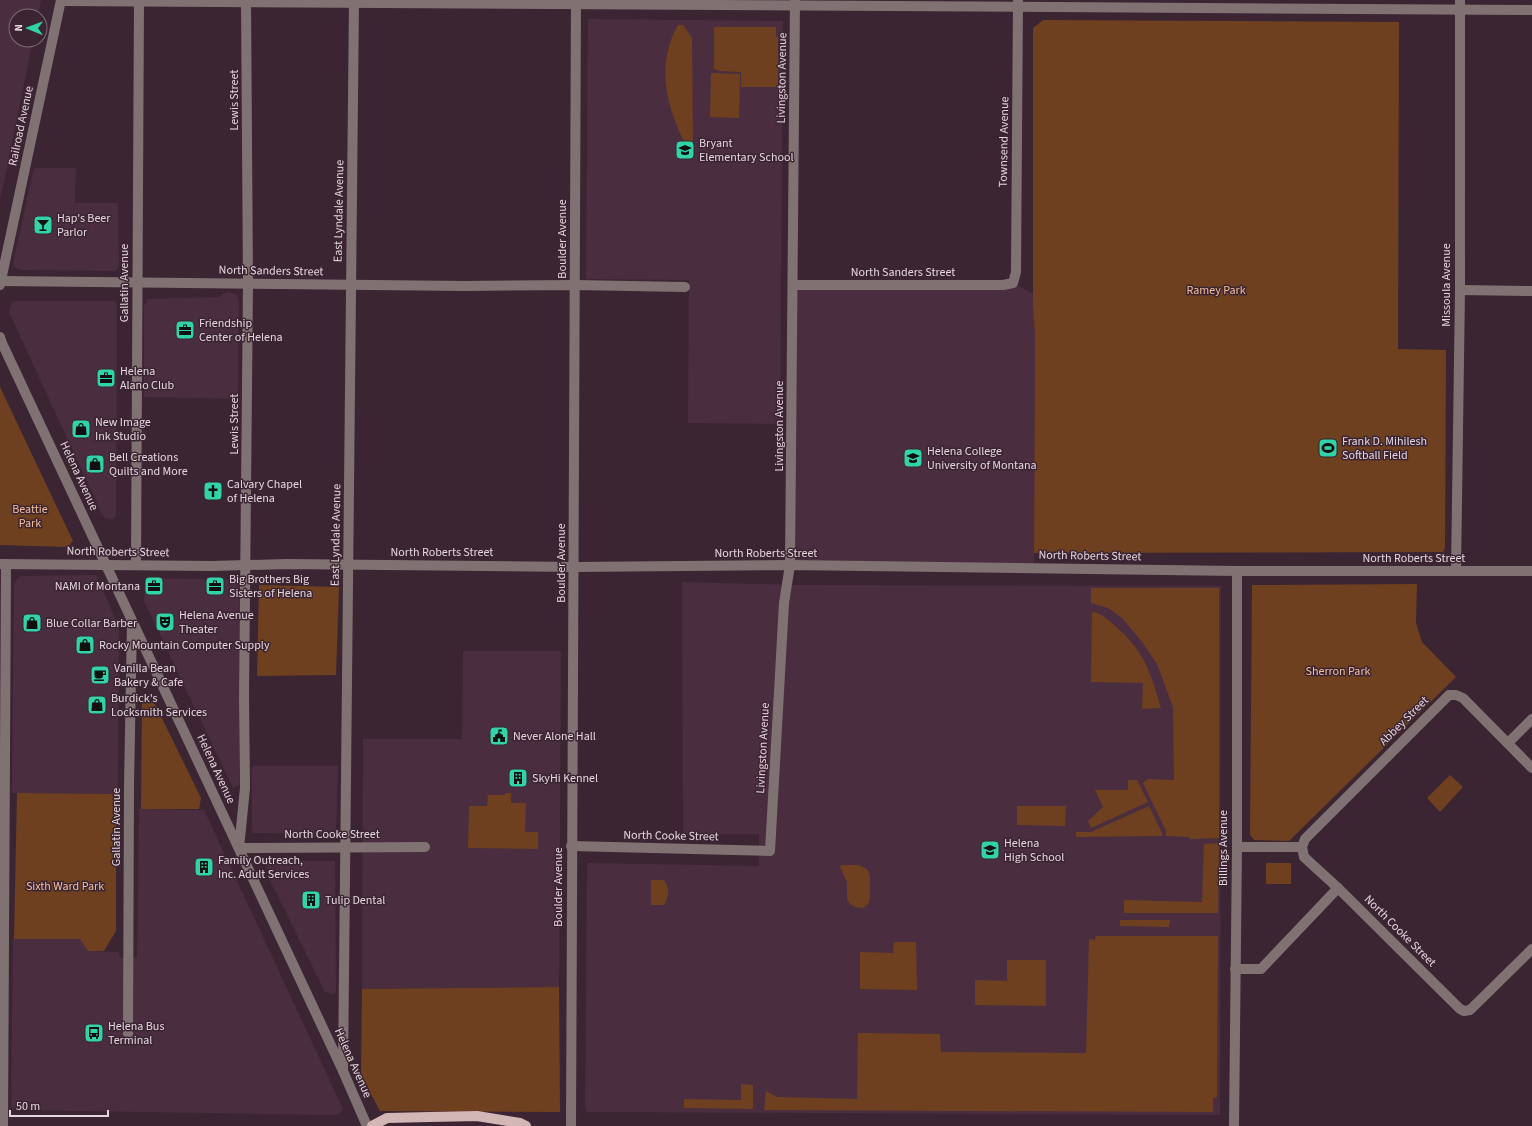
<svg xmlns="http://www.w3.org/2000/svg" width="1532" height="1126" viewBox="0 0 1532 1126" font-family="'Source Sans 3',sans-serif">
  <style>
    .built { fill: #4a2e3f }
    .green { fill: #6e4020 }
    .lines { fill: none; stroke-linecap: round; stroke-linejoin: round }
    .minor { stroke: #807272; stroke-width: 10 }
    .major { stroke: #d3b7b6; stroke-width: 10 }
    .labels { text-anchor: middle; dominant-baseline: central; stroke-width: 3; stroke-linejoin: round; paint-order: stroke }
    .street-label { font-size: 12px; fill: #e4d5dd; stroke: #3b2532 }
    .poi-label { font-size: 12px; fill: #e4d5dd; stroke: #3b2532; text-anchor: start }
    .park-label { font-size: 12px; fill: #f3bd9b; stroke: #3b2532 }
  </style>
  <rect width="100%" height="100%" fill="#3b2532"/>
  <g class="built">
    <polygon points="0,0 41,0 38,16 16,16 16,40 33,40 0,201"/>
    <polygon points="588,19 783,21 780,424 688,423 689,280 586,279"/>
    <polygon points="34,168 76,168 75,203 118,203 119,265 117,270 115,271 22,270 14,267 13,263"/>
    <polygon points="1013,283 1033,294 1035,335 1034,568 790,565 793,285"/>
    <polygon points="229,292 237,295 239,300 238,399 144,397 144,306 148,299 219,297 222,294"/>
    <polygon points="14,301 115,301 117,304 116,514 115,518 112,519 105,518 102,514 9,312 11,304"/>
    <polygon points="96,575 119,627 118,794 12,793 14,584 17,579 21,576"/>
    <polygon points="145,578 239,580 239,785 233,788 144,601"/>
    <polygon points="682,582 796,585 1221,586 1220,1115 587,1112 585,1107 587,863 759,866 759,834 683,834"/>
    <polygon points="463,651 561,651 559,987 362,989 363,739 462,739"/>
    <polygon points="252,766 338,766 336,832 334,834 253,833 252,830"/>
    <polygon points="139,809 204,810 343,1109 340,1114 331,1115 14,1110 11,1106 13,939 80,939 88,951 119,952 120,958 137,958"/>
    <polygon points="271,861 335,861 336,991 334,995 325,992 268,876 267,864"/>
  </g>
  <g class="green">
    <polygon points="1043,20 1399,22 1398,349 1446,350 1445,548 1443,552 1034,553 1035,335 1033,306 1033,28"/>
    <path d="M 678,25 L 683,25 L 692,38 L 693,153 C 684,144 680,134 676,123 C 663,90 660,57 678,25 Z"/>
    <polygon points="714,27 776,27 776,37 778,37 778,87 741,87 741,72 720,71 714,69"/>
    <polygon points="711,73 740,74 739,118 710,117"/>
    <polygon points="0,387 73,541 68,547 0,545"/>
    <polygon points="1417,584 1416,623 1422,642 1456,677 1289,841 1254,840 1250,835 1252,585"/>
    <polygon points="259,585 339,587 336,675 257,676"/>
    <polygon points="1091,588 1219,588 1219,838 1191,839 1188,837 1166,836 1166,831 1143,783 1148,779 1174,780 1173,707 1157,664 1142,642 1122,618 1108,608 1091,603"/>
    <path d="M 1092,612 C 1101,613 1109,620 1115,626 C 1145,652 1150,671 1161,708 L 1142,709 L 1143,683 L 1091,682 Z"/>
    <polygon points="147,700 155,704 201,798 199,809 141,809 142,703"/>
    <polygon points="1450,775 1463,787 1440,812 1427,798"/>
    <polygon points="1128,780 1137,780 1148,802 1091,828 1088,821 1103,807 1095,790 1128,790"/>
    <polygon points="17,793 116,794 116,931 104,951 88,951 80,939 14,939"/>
    <polygon points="505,793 511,793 511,803 526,803 525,832 538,832 538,849 468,848 469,806 487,806 488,795 505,795"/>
    <polygon points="1017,806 1066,806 1065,826 1017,825"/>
    <polygon points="1149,806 1162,833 1162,836 1076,837 1076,832 1091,832"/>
    <polygon points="1219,843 1218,913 1124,913 1124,900 1202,902 1204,844"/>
    <rect x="1266" y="863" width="25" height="21"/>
    <polygon points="842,865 859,865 868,870 870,876 870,897 868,904 863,908 855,907 849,903 847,898 847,882 840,867"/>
    <path d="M 651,880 L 664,880 C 670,889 669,896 664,905 L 651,905 Z"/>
    <polygon points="1120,920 1170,920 1169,927 1120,926"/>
    <polygon points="1096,936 1218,936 1217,1097 1213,1098 1213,1112 764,1110 766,1091 777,1097 857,1099 858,1033 940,1034 941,1052 1086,1053 1089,939 1095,940"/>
    <polygon points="894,942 916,942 917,990 860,989 860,952 893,953"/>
    <polygon points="1007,960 1046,960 1046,1006 975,1005 975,980 1007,981"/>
    <polygon points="559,987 560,1112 380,1111 361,1075 362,989"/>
    <polygon points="741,1084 753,1085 753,1109 684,1108 684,1099 741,1100"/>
  </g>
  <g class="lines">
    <g class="minor">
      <polyline points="246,0 248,284 244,697 245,788 239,848 425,847"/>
      <polyline points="61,1 1532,10"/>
      <polyline points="1,281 465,286 575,285 685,287"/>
      <polyline points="0,285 61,0"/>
      <polyline points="793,285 1003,285 1013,283 1016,272 1018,0"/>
      <polyline points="1460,290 1532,291"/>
      <polyline points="0,337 2,343 343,1071 367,1126"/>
      <polyline points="0,564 212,566 287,564 574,567 790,565 1237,571 1532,571"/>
      <polyline points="136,565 139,1"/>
      <polyline points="1456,571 1460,290 1460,0"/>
      <polyline points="1508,743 1532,719"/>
      <polyline points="1532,768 1463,698 1456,695 1449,695 1305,839 1302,847 1304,857 1338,888 1460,1009 1464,1011 1470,1010 1532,949"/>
      <polyline points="571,846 770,851 784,603 790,565 795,0"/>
      <polyline points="1237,847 1302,847"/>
      <polyline points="1235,969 1261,969 1338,888"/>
      <polyline points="128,1034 129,786 132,622"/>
      <polyline points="343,1071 354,0"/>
      <polyline points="3,1126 6,564"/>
      <polyline points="571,1126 576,0"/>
      <polyline points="1234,1126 1237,847 1237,571"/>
    </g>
    <polyline class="major" points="372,1126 387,1118 430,1117 477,1116 520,1123 526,1126"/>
  </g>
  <defs>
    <g id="school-square" transform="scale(1)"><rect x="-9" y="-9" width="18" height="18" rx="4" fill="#31d4a9" stroke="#3b2532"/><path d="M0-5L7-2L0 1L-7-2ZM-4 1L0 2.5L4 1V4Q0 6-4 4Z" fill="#111"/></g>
    <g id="bar-square" transform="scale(1)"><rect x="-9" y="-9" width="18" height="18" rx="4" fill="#31d4a9" stroke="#3b2532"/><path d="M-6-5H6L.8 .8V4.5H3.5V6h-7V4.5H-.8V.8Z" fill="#111"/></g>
    <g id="office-square" transform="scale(1)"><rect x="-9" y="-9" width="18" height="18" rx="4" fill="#31d4a9" stroke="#3b2532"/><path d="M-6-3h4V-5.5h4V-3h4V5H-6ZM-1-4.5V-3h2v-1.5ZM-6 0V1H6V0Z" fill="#111"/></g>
    <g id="shop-square" transform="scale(1)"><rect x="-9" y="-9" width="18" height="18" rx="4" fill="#31d4a9" stroke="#3b2532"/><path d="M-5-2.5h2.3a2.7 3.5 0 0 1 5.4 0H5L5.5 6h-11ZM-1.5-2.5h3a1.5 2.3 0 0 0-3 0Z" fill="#111"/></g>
    <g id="stadium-square" transform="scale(1)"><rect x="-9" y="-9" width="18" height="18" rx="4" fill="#31d4a9" stroke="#3b2532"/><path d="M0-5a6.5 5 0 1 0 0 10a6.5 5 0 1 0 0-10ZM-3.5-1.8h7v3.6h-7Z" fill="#111"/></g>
    <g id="university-square" transform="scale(1)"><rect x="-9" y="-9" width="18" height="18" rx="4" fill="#31d4a9" stroke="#3b2532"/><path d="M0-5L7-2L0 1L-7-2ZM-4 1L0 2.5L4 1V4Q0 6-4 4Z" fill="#111"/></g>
    <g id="church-square" transform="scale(1)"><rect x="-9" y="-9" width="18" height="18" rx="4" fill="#31d4a9" stroke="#3b2532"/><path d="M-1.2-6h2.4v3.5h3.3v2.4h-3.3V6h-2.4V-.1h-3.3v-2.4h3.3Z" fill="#111"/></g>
    <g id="theatre-square" transform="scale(1)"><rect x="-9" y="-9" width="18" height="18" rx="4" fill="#31d4a9" stroke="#3b2532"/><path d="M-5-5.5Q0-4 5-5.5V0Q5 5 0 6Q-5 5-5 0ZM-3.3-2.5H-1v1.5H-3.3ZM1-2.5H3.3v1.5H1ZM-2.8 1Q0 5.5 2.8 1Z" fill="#111"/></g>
    <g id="cafe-square" transform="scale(1)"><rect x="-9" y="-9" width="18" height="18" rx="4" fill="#31d4a9" stroke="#3b2532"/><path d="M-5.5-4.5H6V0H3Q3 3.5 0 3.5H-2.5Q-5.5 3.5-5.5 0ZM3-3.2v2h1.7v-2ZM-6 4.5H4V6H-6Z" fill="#111"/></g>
    <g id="civic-square" transform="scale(1)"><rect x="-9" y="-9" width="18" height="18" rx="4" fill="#31d4a9" stroke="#3b2532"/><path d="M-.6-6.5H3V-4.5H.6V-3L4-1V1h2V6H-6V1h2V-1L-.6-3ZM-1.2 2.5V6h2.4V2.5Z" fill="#111"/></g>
    <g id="building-square" transform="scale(1)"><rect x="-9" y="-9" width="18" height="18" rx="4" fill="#31d4a9" stroke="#3b2532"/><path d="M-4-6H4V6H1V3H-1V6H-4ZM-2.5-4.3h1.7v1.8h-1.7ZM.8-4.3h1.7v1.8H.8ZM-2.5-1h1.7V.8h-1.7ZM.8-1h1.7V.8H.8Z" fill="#111"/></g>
    <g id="bus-square" transform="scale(1)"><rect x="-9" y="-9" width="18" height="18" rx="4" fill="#31d4a9" stroke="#3b2532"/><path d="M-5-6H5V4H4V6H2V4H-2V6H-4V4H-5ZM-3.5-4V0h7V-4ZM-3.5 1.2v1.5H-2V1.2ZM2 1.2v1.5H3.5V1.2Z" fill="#111"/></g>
  </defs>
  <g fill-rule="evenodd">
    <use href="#school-square" x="685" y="150"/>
    <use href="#bar-square" x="43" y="225"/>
    <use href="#office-square" x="185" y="330"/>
    <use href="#office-square" x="106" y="378"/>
    <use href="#shop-square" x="81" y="429"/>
    <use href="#stadium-square" x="1328" y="448"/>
    <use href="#university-square" x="913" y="458"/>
    <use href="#shop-square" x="95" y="464"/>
    <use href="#church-square" x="213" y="491"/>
    <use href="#office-square" x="154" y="586"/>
    <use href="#office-square" x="215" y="586"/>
    <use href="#theatre-square" x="165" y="622"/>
    <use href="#shop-square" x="32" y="623"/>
    <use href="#shop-square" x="85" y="645"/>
    <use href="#cafe-square" x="100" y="675"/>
    <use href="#shop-square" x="97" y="705"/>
    <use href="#civic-square" x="499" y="736"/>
    <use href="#building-square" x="518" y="778"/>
    <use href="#school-square" x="990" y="850"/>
    <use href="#building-square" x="204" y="867"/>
    <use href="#building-square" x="311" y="900"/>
    <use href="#bus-square" x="94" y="1033"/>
  </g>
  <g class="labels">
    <g class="street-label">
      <text transform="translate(782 78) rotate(-89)">Livingston Avenue</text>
      <text transform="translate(234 100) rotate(-90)">Lewis Street</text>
      <text transform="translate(21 126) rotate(-78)">Railroad Avenue</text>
      <text transform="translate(1004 142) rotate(-89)">Townsend Avenue</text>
      <text transform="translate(339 211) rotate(-89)">East Lyndale Avenue</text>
      <text transform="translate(562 239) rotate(-90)">Boulder Avenue</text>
      <text transform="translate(271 271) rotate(1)">North Sanders Street</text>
      <text x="903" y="272">North Sanders Street</text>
      <text transform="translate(124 283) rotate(-90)">Gallatin Avenue</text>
      <text transform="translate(1446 285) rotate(-90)">Missoula Avenue</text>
      <text transform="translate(234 424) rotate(-90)">Lewis Street</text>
      <text transform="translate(779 426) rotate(-90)">Livingston Avenue</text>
      <text transform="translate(79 476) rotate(65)">Helena Avenue</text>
      <text transform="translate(336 535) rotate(-89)">East Lyndale Avenue</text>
      <text transform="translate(118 552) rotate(1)">North Roberts Street</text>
      <text x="442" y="552">North Roberts Street</text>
      <text x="766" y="553">North Roberts Street</text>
      <text transform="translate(1090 556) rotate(1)">North Roberts Street</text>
      <text x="1414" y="558">North Roberts Street</text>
      <text transform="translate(561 563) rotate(-90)">Boulder Avenue</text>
      <text transform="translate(1404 721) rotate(-45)">Abbey Street</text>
      <text transform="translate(763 748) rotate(-87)">Livingston Avenue</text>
      <text transform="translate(216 769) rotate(65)">Helena Avenue</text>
      <text transform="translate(116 827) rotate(-90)">Gallatin Avenue</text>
      <text x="332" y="834">North Cooke Street</text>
      <text transform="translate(671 836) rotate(1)">North Cooke Street</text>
      <text transform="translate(1223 848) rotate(-90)">Billings Avenue</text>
      <text transform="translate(558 887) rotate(-90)">Boulder Avenue</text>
      <text transform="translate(1400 931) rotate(45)">North Cooke Street</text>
      <text transform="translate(353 1063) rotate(66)">Helena Avenue</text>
    </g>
    <g class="poi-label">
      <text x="699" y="143">Bryant<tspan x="699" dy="14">Elementary School</tspan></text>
      <text x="57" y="218">Hap's Beer<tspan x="57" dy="14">Parlor</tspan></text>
      <text x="199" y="323">Friendship<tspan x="199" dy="14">Center of Helena</tspan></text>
      <text x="120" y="371">Helena<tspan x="120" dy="14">Alano Club</tspan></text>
      <text x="95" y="422">New Image<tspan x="95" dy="14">Ink Studio</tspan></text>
      <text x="1342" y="441">Frank D. Mihilesh<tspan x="1342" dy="14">Softball Field</tspan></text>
      <text x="927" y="451">Helena College<tspan x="927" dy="14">University of Montana</tspan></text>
      <text x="109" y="457">Bell Creations<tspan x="109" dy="14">Quilts and More</tspan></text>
      <text x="227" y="484">Calvary Chapel<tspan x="227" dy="14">of Helena</tspan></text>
      <text x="229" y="579">Big Brothers Big<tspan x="229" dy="14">Sisters of Helena</tspan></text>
      <text x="140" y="586" text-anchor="end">NAMI of Montana</text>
      <text x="179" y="615">Helena Avenue<tspan x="179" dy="14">Theater</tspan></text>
      <text x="46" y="623">Blue Collar Barber</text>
      <text x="99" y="645">Rocky Mountain Computer Supply</text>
      <text x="114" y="668">Vanilla Bean<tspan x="114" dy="14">Bakery &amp; Cafe</tspan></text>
      <text x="111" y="698">Burdick's<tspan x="111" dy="14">Locksmith Services</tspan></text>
      <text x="513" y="736">Never Alone Hall</text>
      <text x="532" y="778">SkyHi Kennel</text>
      <text x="1004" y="843">Helena<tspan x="1004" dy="14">High School</tspan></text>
      <text x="218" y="860">Family Outreach,<tspan x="218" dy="14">Inc. Adult Services</tspan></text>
      <text x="325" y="900">Tulip Dental</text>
      <text x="108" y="1026">Helena Bus<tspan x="108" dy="14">Terminal</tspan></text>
    </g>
    <g class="park-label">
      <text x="1216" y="290">Ramey Park</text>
      <text x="30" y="509">Beattie<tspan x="30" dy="14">Park</tspan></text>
      <text x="1338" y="671">Sherron Park</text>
      <text x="65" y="886">Sixth Ward Park</text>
    </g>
  </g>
  <g transform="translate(28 28) rotate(271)"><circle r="19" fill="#3b2532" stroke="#7f6b76"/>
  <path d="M0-3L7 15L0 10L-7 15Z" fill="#31d4a9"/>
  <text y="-6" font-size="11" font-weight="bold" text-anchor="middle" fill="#e4d5dd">N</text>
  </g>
  <path d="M10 1110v6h98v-6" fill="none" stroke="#e4d5dd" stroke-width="2"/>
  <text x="16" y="1110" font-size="12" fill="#e4d5dd" stroke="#3b2532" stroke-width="3" paint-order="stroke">50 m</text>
</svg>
